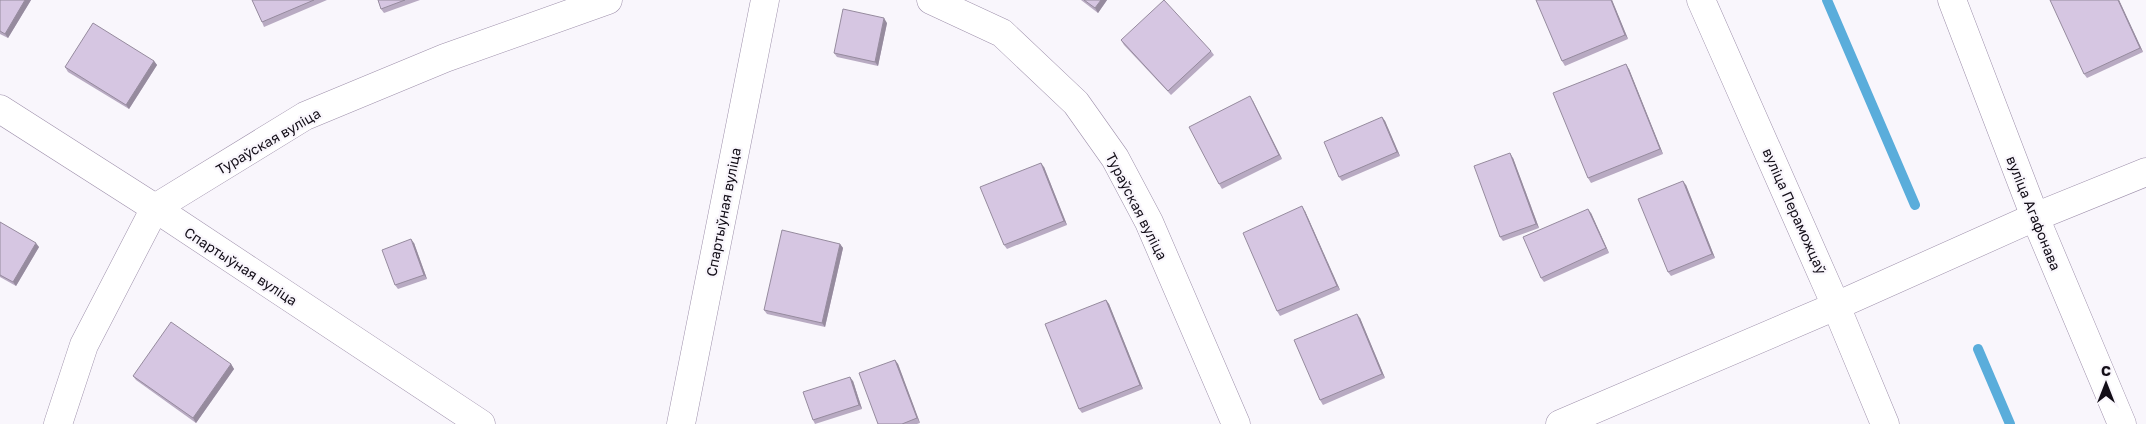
<svg xmlns="http://www.w3.org/2000/svg" width="2146" height="424" viewBox="0 0 2146 424" font-family="'Golos Text',sans-serif">
  <style>
    .lines { fill: none; stroke-linecap: round; stroke-linejoin: round }
    .stream { stroke: #5aaddb; stroke-width: 10 }
    .minor-casing { stroke: #9e90ab; stroke-width: 29 }
    .minor { stroke: #fff; stroke-width: 28 }
    .wall { fill: #b8aac2 }
    .shaded-wall { fill: #968b9e }
    .building { fill: #d6c6e2; stroke: #968b9e }
    .labels { text-anchor: middle; dominant-baseline: central; stroke-width: 4.5; stroke-linejoin: round; paint-order: stroke }
    .street-label { font-size: 14px; fill: #120d17; stroke: #f9f6fc }
  </style>
  <rect width="100%" height="100%" fill="#f9f6fc"/>
  <g class="lines">
    <g class="stream">
      <polyline points="1827,0 1915,205"/>
      <polyline points="1978,349 2010,424"/>
    </g>
    <g class="minor-casing">
      <g id="minor">
        <polyline points="931,0 1002,33 1076,103 1115,158 1149,222 1236,424"/>
        <polyline points="1701,0 1836,306 1885,424"/>
        <polyline points="1952,0 2035,217 2122,424"/>
        <polyline points="0,109 155,208 481,424"/>
        <polyline points="58,424 84,345 155,208 305,116 445,58 608,0"/>
        <polyline points="681,424 765,0"/>
        <polyline points="1560,424 1836,306 2035,217 2146,172"/>
      </g>
    </g>
    <use href="#minor" class="minor"/>
  </g>
  <g class="wall">
    <polygon points="0,0 31,0 8,38 0,34"/>
    <polygon points="252,0 327,0 264,27 262,22"/>
    <polygon points="378,0 420,0 384,13 381,9"/>
    <polygon points="1081,0 1107,0 1098,13"/>
    <polygon points="1612,0 1628,39 1565,66 1562,61"/>
    <polygon points="2119,0 2143,52 2087,78 2084,74"/>
    <polygon points="887,23 878,66 837,57 834,53"/>
    <polygon points="1121,40 1211,51 1214,55 1171,95 1124,45"/>
    <polygon points="154,61 157,65 129,109 68,72 65,67"/>
    <polygon points="1629,69 1663,154 1591,183 1588,178"/>
    <polygon points="1253,101 1282,159 1222,189 1219,184"/>
    <polygon points="1382,117 1385,121 1400,156 1342,181 1339,177"/>
    <polygon points="1513,158 1539,228 1503,241 1500,237"/>
    <polygon points="1044,167 1067,225 1007,249 1004,245"/>
    <polygon points="1686,185 1715,258 1671,276 1668,272"/>
    <polygon points="1305,211 1340,290 1280,316 1277,311"/>
    <polygon points="1591,213 1609,253 1544,282 1541,278"/>
    <polygon points="0,222 39,247 16,286 0,277"/>
    <polygon points="414,243 427,279 398,289 395,285"/>
    <polygon points="840,244 843,248 825,327 767,314 764,310"/>
    <polygon points="1106,300 1109,304 1143,389 1082,413 1079,409"/>
    <polygon points="1360,318 1385,378 1323,405 1320,400"/>
    <polygon points="895,360 898,364 920,423 917,424 878,424"/>
    <polygon points="231,364 234,369 196,423 136,380 133,376"/>
    <polygon points="853,381 862,409 815,424 813,420"/>
  </g>
  <g class="shaded-wall">
    <polygon points="25,0 31,0 8,38 5,34"/>
    <polygon points="1101,0 1107,0 1098,13 1095,8"/>
    <polygon points="1611,0 1612,0 1628,39 1625,35"/>
    <polygon points="2118,0 2119,0 2143,52 2140,48"/>
    <polygon points="884,18 887,23 878,66 875,62"/>
    <polygon points="154,61 157,65 129,109 126,105"/>
    <polygon points="1626,64 1629,69 1663,154 1660,149"/>
    <polygon points="1250,96 1253,101 1282,159 1279,155"/>
    <polygon points="1382,117 1385,121 1400,156 1397,152"/>
    <polygon points="1510,153 1513,158 1539,228 1536,224"/>
    <polygon points="1041,163 1044,167 1067,225 1064,221"/>
    <polygon points="1683,181 1686,185 1715,258 1712,254"/>
    <polygon points="1302,206 1305,211 1340,290 1337,286"/>
    <polygon points="1588,209 1591,213 1609,253 1606,248"/>
    <polygon points="411,239 414,243 427,279 424,275"/>
    <polygon points="36,243 39,247 16,286 13,282"/>
    <polygon points="840,244 843,248 825,327 822,323"/>
    <polygon points="1106,300 1109,304 1143,389 1140,385"/>
    <polygon points="1357,314 1360,318 1385,378 1382,374"/>
    <polygon points="895,360 898,364 920,423 917,418"/>
    <polygon points="231,364 234,369 196,423 193,418"/>
    <polygon points="850,377 853,381 862,409 859,405"/>
  </g>
  <g class="building">
    <polygon points="0,0 25,0 5,34 0,31"/>
    <polygon points="252,0 314,0 262,22"/>
    <polygon points="378,0 405,0 381,9"/>
    <polygon points="1084,0 1101,0 1095,8"/>
    <polygon points="1164,0 1211,51 1168,91 1121,40"/>
    <polygon points="1536,0 1611,0 1625,35 1562,61"/>
    <polygon points="2050,0 2118,0 2140,48 2084,74"/>
    <polygon points="843,9 884,18 875,62 834,53"/>
    <polygon points="93,23 154,61 126,105 65,67"/>
    <polygon points="1626,64 1660,149 1588,178 1553,93"/>
    <polygon points="1250,96 1279,155 1219,184 1189,127"/>
    <polygon points="1382,117 1397,152 1339,177 1324,142"/>
    <polygon points="1510,153 1536,224 1500,237 1474,166"/>
    <polygon points="1041,163 1064,221 1004,245 980,187"/>
    <polygon points="1683,181 1712,254 1668,272 1638,199"/>
    <polygon points="1302,206 1337,286 1277,311 1243,233"/>
    <polygon points="1588,209 1606,248 1541,278 1523,237"/>
    <polygon points="0,222 36,243 13,282 0,275"/>
    <polygon points="782,230 840,244 822,323 764,310"/>
    <polygon points="411,239 424,275 395,285 382,250"/>
    <polygon points="1106,300 1140,385 1079,409 1045,324"/>
    <polygon points="1357,314 1382,374 1320,400 1294,340"/>
    <polygon points="171,322 231,364 193,418 133,376"/>
    <polygon points="895,360 917,418 902,424 878,424 859,373"/>
    <polygon points="850,377 859,405 813,420 803,392"/>
  </g>
  <g class="labels">
    <g class="street-label">
      <text transform="translate(268 141) rotate(-30)">Тураўская вуліца</text>
      <text transform="translate(1137 206) rotate(63)">Тураўская вуліца</text>
      <text transform="translate(1795 211) rotate(66)">вуліца Пераможцаў</text>
      <text transform="translate(723 212) rotate(-79)">Спартыўная вуліца</text>
      <text transform="translate(2034 213) rotate(68)">вуліца Агафонава</text>
      <text transform="translate(241 266) rotate(33)">Спартыўная вуліца</text>
    </g>
  </g>
  <g transform="translate(2106 384)" stroke="#f9f6fc" stroke-width="4" paint-order="stroke">
  <path d="M0-4L9 19L0 12L-9 19Z" fill="#120d17"/>
  <text y="-8" font-size="14" font-weight="bold" text-anchor="middle" fill="#120d17">С</text>
  </g>
</svg>
